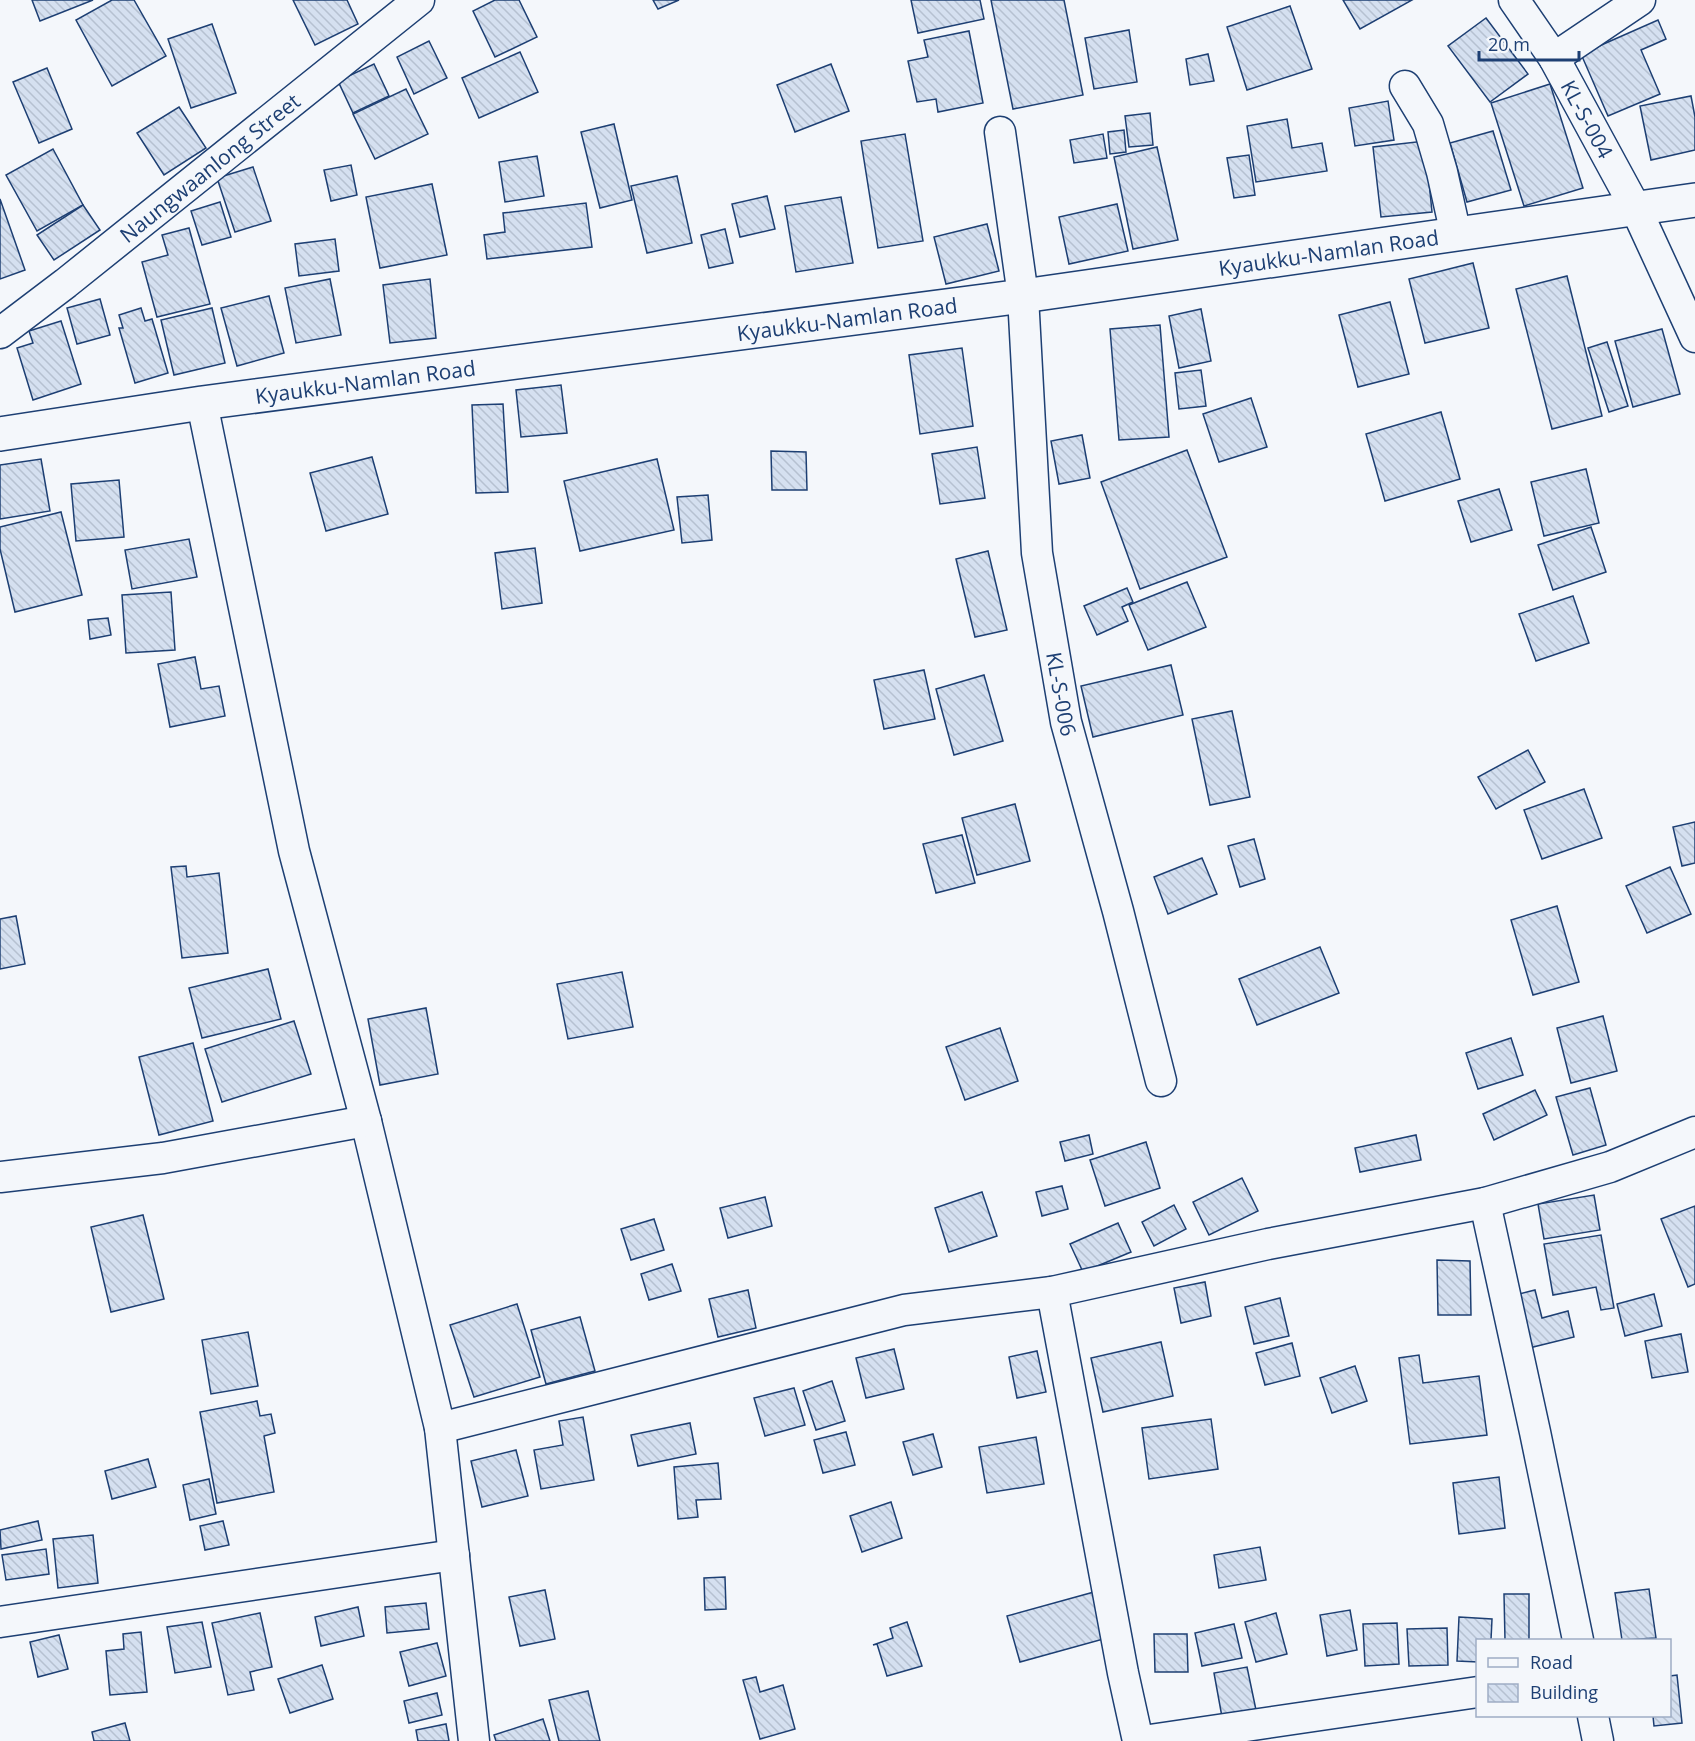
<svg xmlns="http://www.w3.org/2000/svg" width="1695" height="1741" viewBox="0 0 1695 1741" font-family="'Open Sans',sans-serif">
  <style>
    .building { fill: url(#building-back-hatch); stroke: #1d3f73; stroke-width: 1.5 }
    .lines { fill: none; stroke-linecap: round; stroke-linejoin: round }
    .minor-casing { stroke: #1d3f73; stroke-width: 33 }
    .tertiary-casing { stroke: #1d3f73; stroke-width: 36 }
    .minor { stroke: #f4f7fb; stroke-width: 30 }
    .tertiary { stroke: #f4f7fb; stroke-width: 33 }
    .labels { text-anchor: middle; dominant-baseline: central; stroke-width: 4.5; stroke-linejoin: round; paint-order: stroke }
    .street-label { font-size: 21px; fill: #1d3f73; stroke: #f4f7fb }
  </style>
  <defs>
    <pattern id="building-back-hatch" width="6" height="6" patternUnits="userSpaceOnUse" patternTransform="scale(1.5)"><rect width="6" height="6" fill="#d5e0f0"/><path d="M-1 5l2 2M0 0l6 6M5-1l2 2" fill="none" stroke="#b6c1d1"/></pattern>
  </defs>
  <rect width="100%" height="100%" fill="#f4f7fb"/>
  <g class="building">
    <polygon points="32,0 93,0 40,21"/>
    <polygon points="112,0 134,0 166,56 112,86 76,20"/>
    <polygon points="293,0 347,0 358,24 315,45"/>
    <polygon points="495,0 519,0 537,37 495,57 473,11"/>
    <polygon points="653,0 679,0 658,9"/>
    <polygon points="911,0 980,0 984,19 918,33"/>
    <polygon points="991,0 1064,0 1083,95 1013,109"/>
    <polygon points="1343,0 1412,0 1360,29"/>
    <polygon points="1290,6 1312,69 1247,90 1227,27"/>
    <polygon points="1486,18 1528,74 1490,102 1448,46"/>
    <polygon points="1658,20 1666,39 1641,50 1660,94 1608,116 1581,54"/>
    <polygon points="212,24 236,93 191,108 168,39"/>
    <polygon points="1129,30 1137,82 1094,89 1085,38"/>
    <polygon points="969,31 983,103 938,112 936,99 917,102 908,61 928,57 924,40"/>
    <polygon points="429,41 447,78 414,94 397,57"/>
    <polygon points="520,52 538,92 479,118 462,78"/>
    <polygon points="1208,54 1214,81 1190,85 1186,59"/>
    <polygon points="374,64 389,96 353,113 338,81"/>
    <polygon points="831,64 849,111 795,132 777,85"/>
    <polygon points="47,68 72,129 39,143 13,82"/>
    <polygon points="1550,84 1583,188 1524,206 1491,103"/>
    <polygon points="406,89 428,134 375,159 353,114"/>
    <polygon points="1691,96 1695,117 1695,150 1651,160 1640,106"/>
    <polygon points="1388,101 1394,140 1355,146 1349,108"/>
    <polygon points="179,107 206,148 164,175 137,133"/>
    <polygon points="1150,113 1153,145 1129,147 1125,116"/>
    <polygon points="1287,119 1292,148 1322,143 1327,171 1256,182 1247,126"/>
    <polygon points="614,124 632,200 600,208 581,132"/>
    <polygon points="1124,130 1126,152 1110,154 1108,132"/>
    <polygon points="1493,131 1511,190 1467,202 1450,143"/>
    <polygon points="905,134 923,241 878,248 861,141"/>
    <polygon points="1103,134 1107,158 1074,163 1070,140"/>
    <polygon points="1425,141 1432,212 1381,217 1373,147"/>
    <polygon points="1157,147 1178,240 1133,249 1114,157"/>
    <polygon points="53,149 83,205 37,231 6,175"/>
    <polygon points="1249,155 1255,195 1234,198 1227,158"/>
    <polygon points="537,156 544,196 505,202 499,162"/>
    <polygon points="351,165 357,195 331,201 324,170"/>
    <polygon points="253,167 271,221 235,232 217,178"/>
    <polygon points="677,176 692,243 647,253 631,186"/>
    <polygon points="432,184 447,255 380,268 366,197"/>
    <polygon points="767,196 775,229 740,237 732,204"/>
    <polygon points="841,197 853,263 796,272 785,206"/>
    <polygon points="0,199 25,270 0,279"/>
    <polygon points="220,202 231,237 202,245 191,211"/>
    <polygon points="586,203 592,247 487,259 484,235 505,232 503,213"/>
    <polygon points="1117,204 1128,251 1069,264 1059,217"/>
    <polygon points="83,205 100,230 54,260 37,235"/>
    <polygon points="987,224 999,271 946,284 934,237"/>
    <polygon points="189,228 210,304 157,317 142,262 168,255 162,235"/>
    <polygon points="725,229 733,263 709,268 701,235"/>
    <polygon points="335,239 339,271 299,276 295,244"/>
    <polygon points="1473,263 1489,328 1425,343 1409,279"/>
    <polygon points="1567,276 1602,416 1552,429 1516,289"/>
    <polygon points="330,279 341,335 296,343 285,288"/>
    <polygon points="430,279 436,338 390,343 383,285"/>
    <polygon points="269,296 284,353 237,366 221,308"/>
    <polygon points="100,299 110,335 77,344 67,308"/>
    <polygon points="1390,302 1409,374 1358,387 1339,315"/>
    <polygon points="141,308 145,321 152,319 168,373 135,383 119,328 123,328 119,315"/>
    <polygon points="212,308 225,363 174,375 161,320"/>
    <polygon points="1201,309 1211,361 1179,368 1169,316"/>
    <polygon points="61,321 81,384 33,400 17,348 33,343 29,331"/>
    <polygon points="1160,325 1169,437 1119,440 1110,329"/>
    <polygon points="1662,329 1680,394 1633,407 1615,341"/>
    <polygon points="1607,342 1628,406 1609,412 1588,348"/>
    <polygon points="962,348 973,426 920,434 909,355"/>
    <polygon points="1201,370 1206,406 1179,409 1175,373"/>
    <polygon points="561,385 567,433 521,437 516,390"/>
    <polygon points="1251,398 1267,447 1219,462 1203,414"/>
    <polygon points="503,404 508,492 476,493 472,405"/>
    <polygon points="1441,412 1460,479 1385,501 1366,434"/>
    <polygon points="1082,435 1090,478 1059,484 1051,441"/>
    <polygon points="977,447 985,498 940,504 932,454"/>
    <polygon points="1187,450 1227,557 1140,589 1101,482"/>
    <polygon points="771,451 806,452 807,490 772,490"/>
    <polygon points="372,457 388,514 326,531 310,473"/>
    <polygon points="41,459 50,511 0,519 0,465"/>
    <polygon points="657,459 674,530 580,551 564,481"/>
    <polygon points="1586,469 1599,523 1544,536 1531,482"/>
    <polygon points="119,480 124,537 76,541 71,484"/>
    <polygon points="1499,489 1512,530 1471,542 1458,501"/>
    <polygon points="708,495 712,540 682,543 677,497"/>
    <polygon points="61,512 82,595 15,612 0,549 0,527"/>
    <polygon points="1591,527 1606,572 1553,590 1538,545"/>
    <polygon points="189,539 197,577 132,589 125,550"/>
    <polygon points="535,548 542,603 502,609 495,553"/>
    <polygon points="988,551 1007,630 975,637 956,559"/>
    <polygon points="1187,582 1206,627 1148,650 1129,605"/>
    <polygon points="1127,588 1133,602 1122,607 1128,621 1097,635 1084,606"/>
    <polygon points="171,592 175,650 126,653 122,595"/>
    <polygon points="1573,596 1589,643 1536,661 1519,614"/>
    <polygon points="108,618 111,635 90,639 88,620"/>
    <polygon points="195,657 201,689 219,686 225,716 170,727 158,664"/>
    <polygon points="1171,665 1183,715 1093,737 1081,686"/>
    <polygon points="924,670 935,719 884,729 874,680"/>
    <polygon points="984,675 1003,741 954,755 936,689"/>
    <polygon points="1232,711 1250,797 1210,805 1192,719"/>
    <polygon points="1528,750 1545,782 1496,809 1478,777"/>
    <polygon points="1584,789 1602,838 1542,859 1524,810"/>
    <polygon points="1015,804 1030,861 977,875 962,818"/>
    <polygon points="1695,822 1695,863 1682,866 1673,827"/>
    <polygon points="962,835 975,883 936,893 923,844"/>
    <polygon points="1254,839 1265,879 1240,887 1228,846"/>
    <polygon points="1202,858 1217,894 1168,914 1154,877"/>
    <polygon points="186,866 187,877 219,873 228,953 182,958 171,867"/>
    <polygon points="1670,867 1691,914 1647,933 1626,886"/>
    <polygon points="1557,906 1579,982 1533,995 1511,920"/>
    <polygon points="16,916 25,964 0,969 0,919"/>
    <polygon points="1320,947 1339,993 1257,1025 1239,979"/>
    <polygon points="268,969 281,1019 202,1038 189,988"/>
    <polygon points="622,972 633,1027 568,1039 557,984"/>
    <polygon points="426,1008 438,1074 380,1085 368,1019"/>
    <polygon points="1603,1016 1617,1071 1571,1083 1557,1028"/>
    <polygon points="294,1021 311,1074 222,1102 205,1049"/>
    <polygon points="1000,1028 1018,1081 965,1100 946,1047"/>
    <polygon points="1511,1038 1523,1075 1478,1089 1466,1053"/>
    <polygon points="193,1043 213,1121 159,1135 139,1057"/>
    <polygon points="1590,1088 1606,1145 1573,1155 1556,1097"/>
    <polygon points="1535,1090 1547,1115 1494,1140 1483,1114"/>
    <polygon points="1089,1135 1093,1154 1065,1161 1060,1142"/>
    <polygon points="1416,1135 1421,1160 1360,1172 1355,1148"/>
    <polygon points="1146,1142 1160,1188 1105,1206 1090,1160"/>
    <polygon points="1242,1178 1258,1211 1209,1235 1193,1202"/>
    <polygon points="1062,1186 1068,1209 1042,1216 1036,1192"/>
    <polygon points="982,1192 997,1236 949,1252 935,1208"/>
    <polygon points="1594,1195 1600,1230 1544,1239 1538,1204"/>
    <polygon points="765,1197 772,1226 728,1238 720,1208"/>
    <polygon points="1174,1205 1186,1229 1154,1246 1142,1222"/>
    <polygon points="1695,1206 1695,1284 1688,1287 1661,1219"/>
    <polygon points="143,1215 164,1299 111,1312 91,1227"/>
    <polygon points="654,1219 664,1250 631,1260 621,1229"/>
    <polygon points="1118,1223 1131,1252 1083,1272 1070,1244"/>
    <polygon points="1601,1235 1614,1308 1601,1310 1596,1287 1553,1295 1544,1244"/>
    <polygon points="1437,1260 1470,1261 1471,1315 1438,1315"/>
    <polygon points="672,1264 681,1291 649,1300 641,1274"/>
    <polygon points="1205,1282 1211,1316 1181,1323 1174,1288"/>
    <polygon points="748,1290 756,1328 718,1337 709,1299"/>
    <polygon points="1535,1290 1542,1318 1568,1311 1574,1337 1529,1348 1515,1295"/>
    <polygon points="1654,1294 1662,1326 1625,1336 1617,1304"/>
    <polygon points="1280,1298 1289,1336 1254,1344 1245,1307"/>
    <polygon points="517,1304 540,1377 474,1397 450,1325"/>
    <polygon points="580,1317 595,1371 546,1384 531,1330"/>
    <polygon points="248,1332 258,1386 211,1394 202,1340"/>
    <polygon points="1681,1334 1688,1372 1652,1378 1645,1341"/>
    <polygon points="1161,1342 1173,1396 1103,1412 1091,1358"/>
    <polygon points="1292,1343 1300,1376 1265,1385 1256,1353"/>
    <polygon points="894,1349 904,1389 866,1398 856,1358"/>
    <polygon points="1037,1351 1046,1392 1017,1398 1009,1357"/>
    <polygon points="1419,1355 1423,1383 1479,1376 1487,1435 1410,1444 1399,1358"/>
    <polygon points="1355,1366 1367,1401 1332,1413 1320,1378"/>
    <polygon points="832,1381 845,1421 816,1430 803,1391"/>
    <polygon points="794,1388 805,1425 765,1436 754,1398"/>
    <polygon points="257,1401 260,1416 271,1414 275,1433 264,1436 274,1492 217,1503 200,1412"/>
    <polygon points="583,1417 594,1480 541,1489 534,1450 563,1445 559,1421"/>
    <polygon points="1211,1419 1218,1469 1149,1479 1142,1428"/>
    <polygon points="690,1423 696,1454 638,1466 631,1435"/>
    <polygon points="846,1432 855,1465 823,1473 814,1440"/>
    <polygon points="933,1434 942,1467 913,1475 903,1442"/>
    <polygon points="1036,1437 1044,1484 987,1493 979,1447"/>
    <polygon points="516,1450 528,1496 482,1507 471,1461"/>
    <polygon points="148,1459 156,1487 112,1499 105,1471"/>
    <polygon points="718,1463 721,1499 696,1500 698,1517 678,1519 674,1467"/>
    <polygon points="1499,1477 1505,1528 1459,1534 1453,1483"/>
    <polygon points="209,1479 216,1514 190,1520 183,1485"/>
    <polygon points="891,1502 902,1538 862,1552 850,1516"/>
    <polygon points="38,1521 42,1540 1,1549 0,1530"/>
    <polygon points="223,1521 229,1545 205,1550 200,1526"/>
    <polygon points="93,1535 98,1583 58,1588 53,1539"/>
    <polygon points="1260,1547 1266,1580 1219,1588 1214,1555"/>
    <polygon points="46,1549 49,1574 6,1580 2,1555"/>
    <polygon points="725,1577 726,1609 705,1610 704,1578"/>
    <polygon points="1649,1589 1656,1638 1622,1640 1615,1593"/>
    <polygon points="545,1590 555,1639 520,1646 509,1597"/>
    <polygon points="1094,1592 1107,1638 1020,1662 1007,1616"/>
    <polygon points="1504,1594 1529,1594 1529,1640 1505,1640"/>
    <polygon points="426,1603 429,1629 387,1633 385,1607"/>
    <polygon points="358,1607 364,1636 321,1646 315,1617"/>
    <polygon points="1350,1610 1357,1650 1327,1656 1320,1615"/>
    <polygon points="260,1613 272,1667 250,1672 254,1690 228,1695 212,1623"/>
    <polygon points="1276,1613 1287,1654 1256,1662 1245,1622"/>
    <polygon points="1459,1617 1492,1619 1491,1640 1478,1640 1478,1662 1457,1661"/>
    <polygon points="202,1622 211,1667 175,1673 167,1627"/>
    <polygon points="907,1622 922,1666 887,1676 877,1644 873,1645 893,1638 890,1628"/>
    <polygon points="1397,1623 1399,1664 1365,1666 1363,1624"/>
    <polygon points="1234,1624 1242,1658 1202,1666 1195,1633"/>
    <polygon points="1447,1628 1448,1665 1409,1666 1407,1629"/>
    <polygon points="141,1632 147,1692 110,1695 106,1651 124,1649 123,1634"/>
    <polygon points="1154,1634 1187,1634 1188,1672 1155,1672"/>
    <polygon points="59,1635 68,1669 38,1677 30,1642"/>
    <polygon points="437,1643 446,1676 409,1686 400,1652"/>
    <polygon points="322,1665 333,1699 290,1713 278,1679"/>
    <polygon points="1247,1667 1256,1710 1222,1717 1214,1673"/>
    <polygon points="1677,1675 1682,1723 1654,1726 1653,1716 1670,1716 1670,1676"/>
    <polygon points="756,1677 760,1692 783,1685 795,1729 760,1739 743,1680"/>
    <polygon points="588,1691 600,1741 559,1741 549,1700"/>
    <polygon points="437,1693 442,1715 409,1723 404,1701"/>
    <polygon points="543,1719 550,1741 496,1741 494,1735"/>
    <polygon points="125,1723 130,1741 94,1741 92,1732"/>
    <polygon points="446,1724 449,1741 418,1741 416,1730"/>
  </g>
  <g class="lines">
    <g class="minor-casing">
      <g id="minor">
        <path id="s1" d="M 1514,0 L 1554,58 L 1636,209 L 1695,337"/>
        <polyline points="1554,58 1640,0"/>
        <polyline points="1405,86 1428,124 1442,172 1456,235"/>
        <path id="s2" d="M 1000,132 L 1023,296 L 1037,553 L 1066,722 L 1118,911 L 1161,1081"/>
        <path id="s3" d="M 0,333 L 66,283 L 419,0"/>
        <polyline points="202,403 294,851 366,1121 440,1428 474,1741"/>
        <polyline points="0,1177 163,1158 366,1121"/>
        <polyline points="1485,1203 1535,1432 1578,1640"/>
        <polyline points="1052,1292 1123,1673 1138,1741"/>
        <polyline points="440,1428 904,1310 1052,1292 1268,1244 1485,1203 1610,1167 1695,1132"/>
        <polyline points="0,1622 454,1555"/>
        <polyline points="1593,1716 1598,1741"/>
        <polyline points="1143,1741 1478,1692"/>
      </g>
    </g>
    <g class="tertiary-casing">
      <g id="tertiary">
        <path id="s4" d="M 0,434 L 202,403 L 1023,296 L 1695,200"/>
      </g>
    </g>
    <use href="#minor" class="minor"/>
    <use href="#tertiary" class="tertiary"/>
  </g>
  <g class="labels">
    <g class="street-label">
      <text stroke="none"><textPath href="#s1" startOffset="140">KL-S-004</textPath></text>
      <text stroke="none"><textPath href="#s3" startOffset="267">Naungwaanlong Street</textPath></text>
      <text stroke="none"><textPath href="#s4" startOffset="1341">Kyaukku-Namlan Road</textPath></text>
      <text stroke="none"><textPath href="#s4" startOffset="855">Kyaukku-Namlan Road</textPath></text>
      <text stroke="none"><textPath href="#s4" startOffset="369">Kyaukku-Namlan Road</textPath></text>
      <text stroke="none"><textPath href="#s2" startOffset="566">KL-S-006</textPath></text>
    </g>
  </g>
  <rect x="1476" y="1639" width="195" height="78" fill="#f4f7fb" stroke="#9eadc5" stroke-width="1.5"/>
  <rect x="1488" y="1658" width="30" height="9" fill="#f4f7fb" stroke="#9eadc5" stroke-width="1.5"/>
  <text x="1530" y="1669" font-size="18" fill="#1d3f73">Road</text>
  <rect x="1488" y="1684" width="30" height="18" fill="url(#building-back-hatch)" stroke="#9eadc5" stroke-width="1.5"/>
  <text x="1530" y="1699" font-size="18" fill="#1d3f73">Building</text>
  <path d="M1479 51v9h100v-9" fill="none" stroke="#1d3f73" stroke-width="3"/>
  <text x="1488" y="51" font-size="18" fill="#1d3f73" stroke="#f4f7fb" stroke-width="4.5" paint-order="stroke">20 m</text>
</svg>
